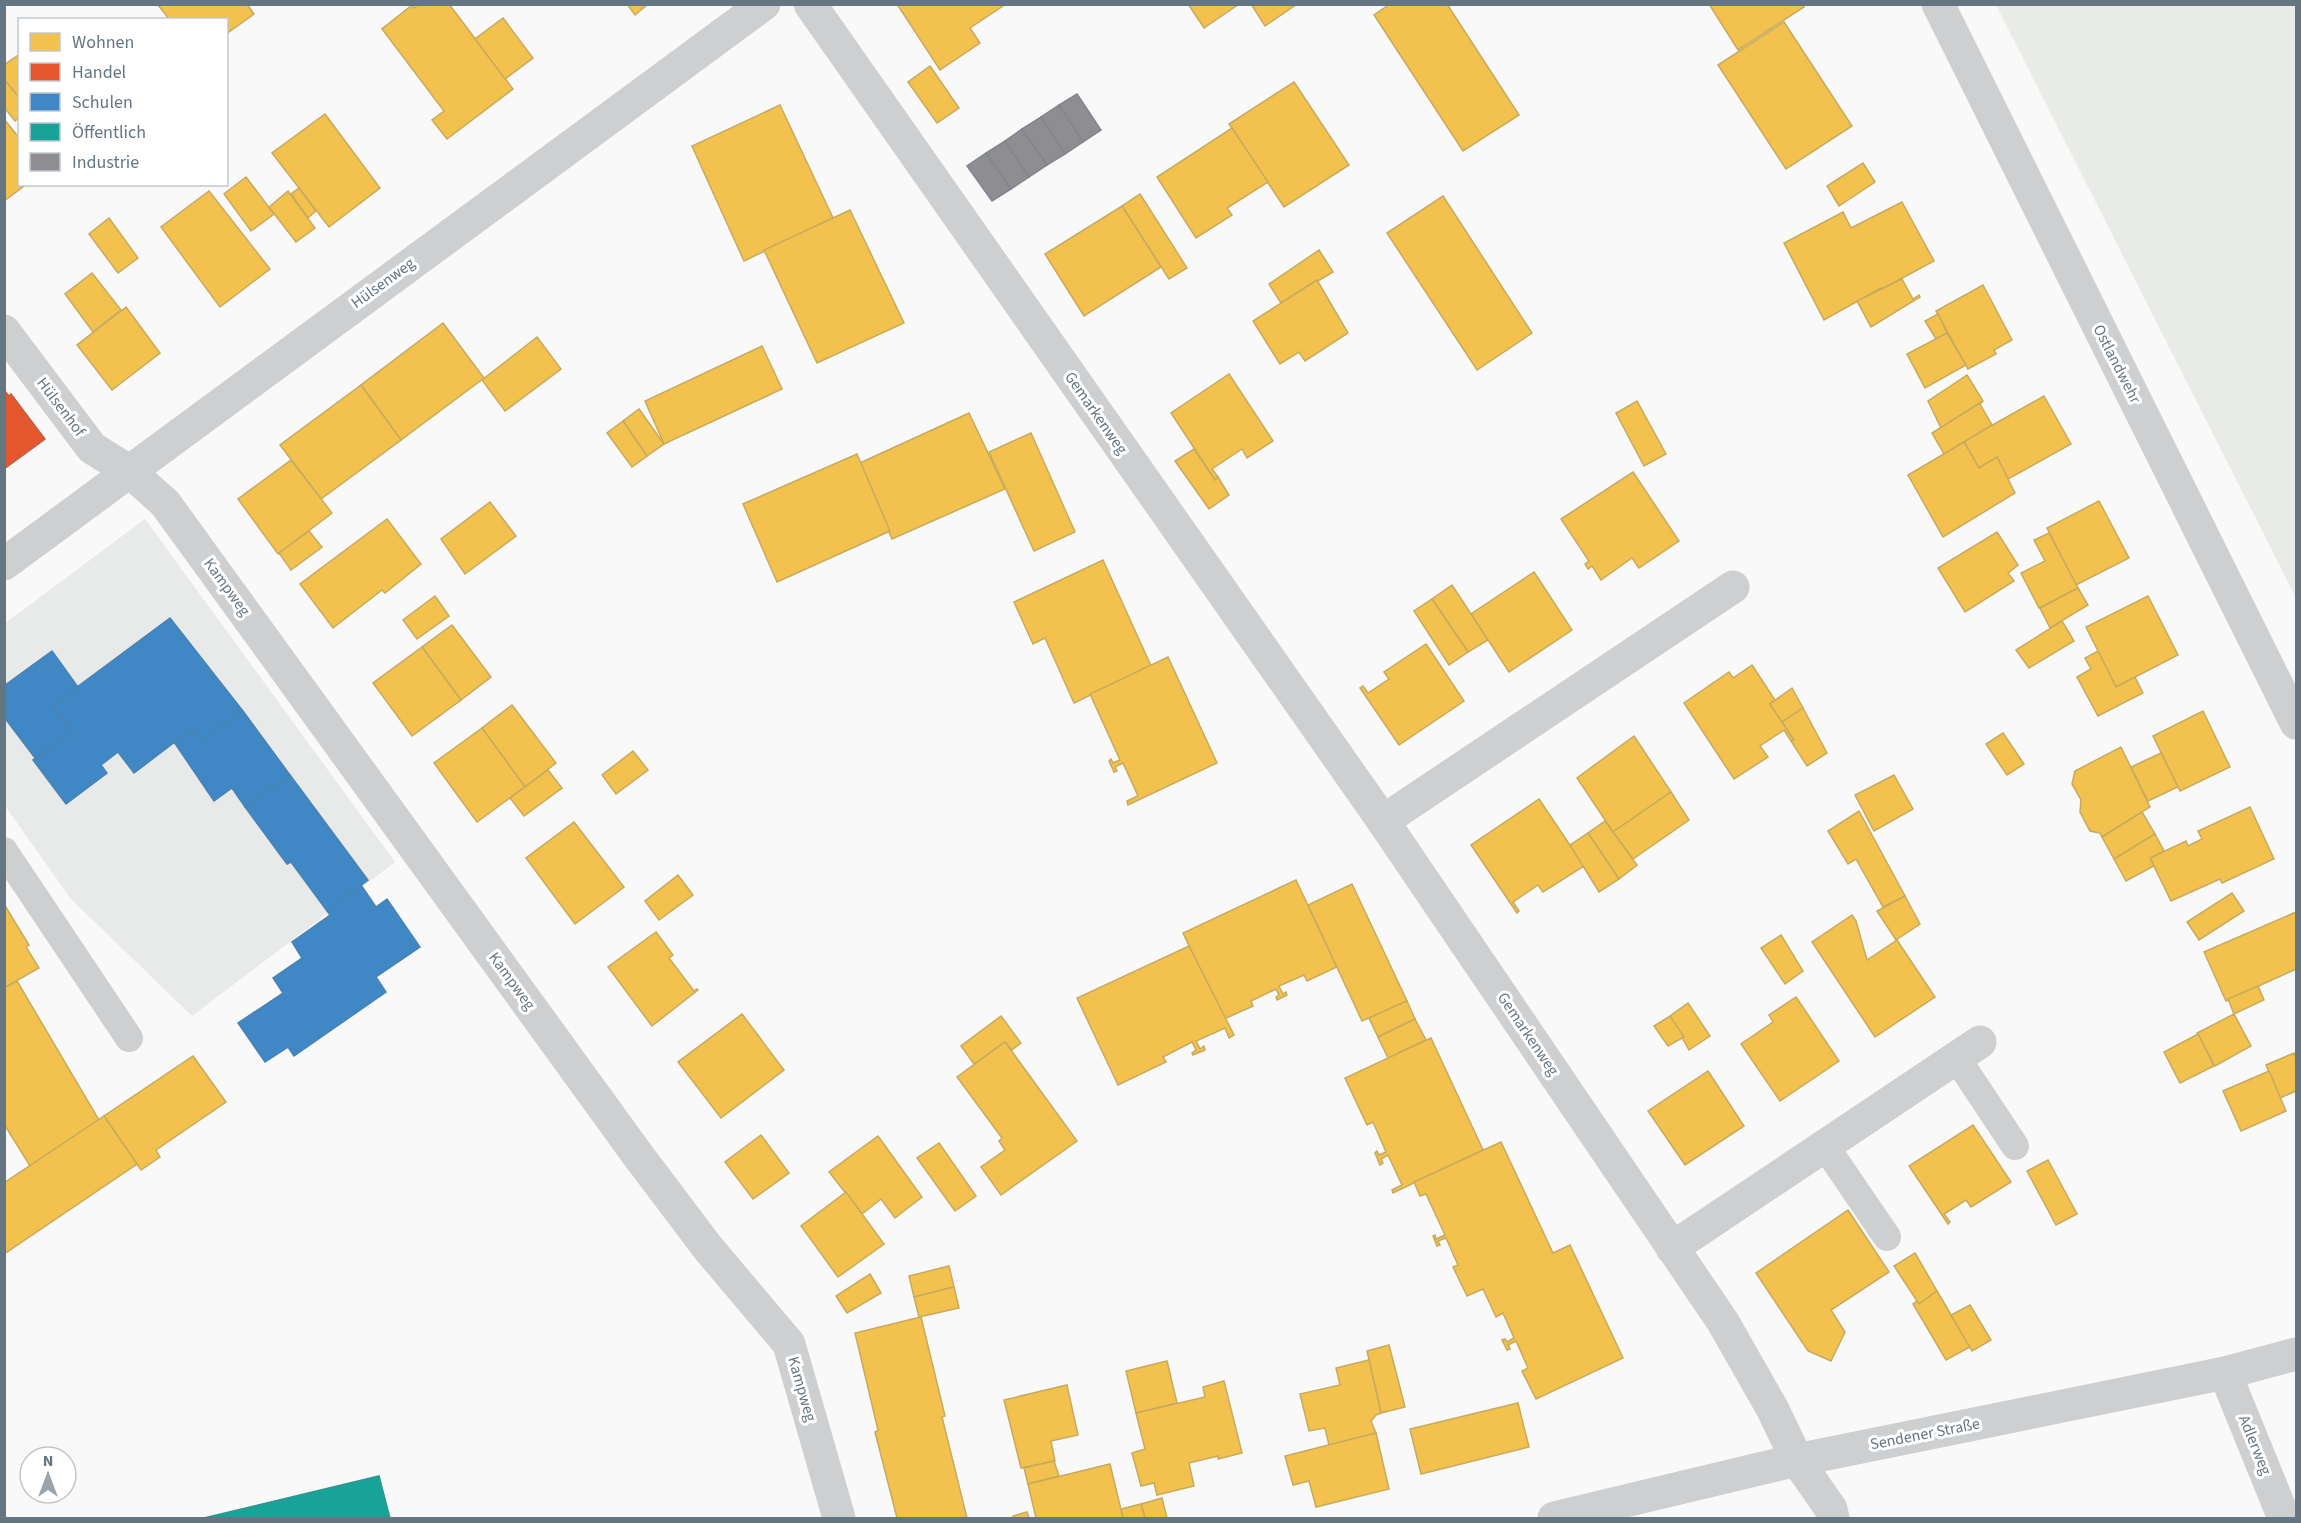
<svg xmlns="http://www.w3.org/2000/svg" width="2301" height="1523" viewBox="0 0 2301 1523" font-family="'Source Sans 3',sans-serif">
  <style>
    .built { fill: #e8e9e9 }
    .green { fill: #e8ebe6 }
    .homes { fill: #f2c14e; stroke: #c8aa5e; stroke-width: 1.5 }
    .shops { fill: #e4572e; stroke: #be6048; stroke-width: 1.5 }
    .schools { fill: #3f88c5; stroke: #4a83b1; stroke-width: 1.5 }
    .public { fill: #17a398; stroke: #2e9692; stroke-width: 1.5 }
    .industry { fill: #8d8d92; stroke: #81868e; stroke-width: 1.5 }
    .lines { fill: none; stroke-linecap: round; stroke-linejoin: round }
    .service { stroke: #cecfd0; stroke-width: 28 }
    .minor { stroke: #cecfd0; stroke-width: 33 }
    .tertiary { stroke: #cecfd0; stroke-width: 33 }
    .labels { text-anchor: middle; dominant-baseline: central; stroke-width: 6; stroke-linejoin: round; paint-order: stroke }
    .street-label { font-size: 16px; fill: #657683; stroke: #fff }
  </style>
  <rect width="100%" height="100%" fill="#f9f9f9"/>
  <polygon class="built" points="145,519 395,862 192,1016 71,899 5,806 4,624"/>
  <polygon class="green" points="1996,5 2296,5 2296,598"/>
  <g class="homes">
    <polygon points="247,4 254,14 226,34 226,20 170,20 158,5"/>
    <polygon points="419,4 449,4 513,89 447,139 432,120 444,111 382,29 412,5 414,8"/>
    <polygon points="627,4 648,4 635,15"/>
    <polygon points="897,4 1006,4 970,28 980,43 940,70"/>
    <polygon points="1188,4 1239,4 1204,28"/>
    <polygon points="1251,4 1297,4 1265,26"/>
    <polygon points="1390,4 1447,4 1519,115 1463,151 1374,15"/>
    <polygon points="1709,4 1802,4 1804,7 1738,50"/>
    <polygon points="503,18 533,58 505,79 475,39"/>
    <polygon points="1784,22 1852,126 1786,169 1718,65"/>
    <polygon points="20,54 20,99 4,79 4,65"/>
    <polygon points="930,66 959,108 937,123 908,82"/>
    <polygon points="4,79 20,99 20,117 15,121 4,107"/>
    <polygon points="1294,82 1349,165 1284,207 1229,124"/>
    <polygon points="780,105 833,218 744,261 692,146"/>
    <polygon points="325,114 380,188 329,227 272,153"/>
    <polygon points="4,119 20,139 20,184 27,184 4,201"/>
    <polygon points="1232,128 1268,182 1227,208 1232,215 1196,238 1157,177"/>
    <polygon points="1863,163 1875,182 1839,206 1827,186"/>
    <polygon points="246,177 274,214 251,231 224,194"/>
    <polygon points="299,188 316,211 308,218 291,194"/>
    <polygon points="209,191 270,269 220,307 161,227"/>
    <polygon points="288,191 315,228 296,242 269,207"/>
    <polygon points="1140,194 1187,268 1169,279 1122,206"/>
    <polygon points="1443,196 1532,333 1477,370 1387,233"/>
    <polygon points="1902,202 1934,261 1882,289 1881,288 1824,320 1784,243 1843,212 1851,228"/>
    <polygon points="1122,206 1161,267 1084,316 1045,254"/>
    <polygon points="850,210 904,323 817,363 764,250"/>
    <polygon points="109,218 138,258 118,273 89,234"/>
    <polygon points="1319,250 1333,272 1318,281 1317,280 1281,303 1269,284"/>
    <polygon points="92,273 121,310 93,332 65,294"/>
    <polygon points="1902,279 1913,299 1919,295 1920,297 1871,327 1857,301"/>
    <polygon points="1317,280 1348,333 1305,361 1299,352 1280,364 1253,321"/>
    <polygon points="1983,285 2012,340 1994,350 1996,354 1968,369 1936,311"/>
    <polygon points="126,307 160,353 112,390 77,345"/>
    <polygon points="1938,314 1947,333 1936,339 1925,321"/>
    <polygon points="443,323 484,378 401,440 361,385"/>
    <polygon points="1947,333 1966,365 1925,388 1907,354"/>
    <polygon points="537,337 561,369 505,411 482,380"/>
    <polygon points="762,346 782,389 664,444 645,401"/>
    <polygon points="1229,374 1273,441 1247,458 1242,449 1212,469 1218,477 1215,480 1171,413"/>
    <polygon points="1967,375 1983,401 1941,428 1928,401"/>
    <polygon points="361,385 401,440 321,499 280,445"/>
    <polygon points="2044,396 2071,444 2008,479 1997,457 1979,468 1964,441"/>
    <polygon points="1637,401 1666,454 1644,466 1616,413"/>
    <polygon points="1983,401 1980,404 1992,425 1944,454 1932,433"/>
    <polygon points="639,409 664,444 647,456 623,421"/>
    <polygon points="969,413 1005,489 892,539 860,463"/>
    <polygon points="623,421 647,456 632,467 607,433"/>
    <polygon points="1031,433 1075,532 1034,551 989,452"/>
    <polygon points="1964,442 1979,468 1997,457 2015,493 1943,537 1908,475"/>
    <polygon points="1194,449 1215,480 1218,477 1229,495 1209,509 1175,461"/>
    <polygon points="857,454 890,531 777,582 743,504"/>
    <polygon points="291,460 332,513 278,554 238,499"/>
    <polygon points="1633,472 1679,541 1639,568 1632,558 1601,580 1592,566 1588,569 1585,564 1589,561 1561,519"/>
    <polygon points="2099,501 2129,558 2076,585 2047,528"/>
    <polygon points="490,502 516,536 465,574 441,539"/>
    <polygon points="387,519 421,564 385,593 382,590 333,628 300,584"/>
    <polygon points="309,531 322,547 291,570 279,553"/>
    <polygon points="1997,532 2018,565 2008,573 2014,581 1965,612 1938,568"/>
    <polygon points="2049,533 2078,588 2039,608 2021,573 2045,561 2034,540"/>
    <polygon points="1103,560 1151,666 1074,703 1045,638 1033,644 1014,602"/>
    <polygon points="1534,572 1572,630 1509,672 1471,614"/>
    <polygon points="1452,585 1488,640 1468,652 1432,599"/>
    <polygon points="2078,588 2088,605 2050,628 2040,608"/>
    <polygon points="435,596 449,616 417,639 403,620"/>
    <polygon points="2148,596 2178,655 2116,687 2086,627"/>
    <polygon points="1432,599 1468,652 1449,665 1414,611"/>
    <polygon points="2062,621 2074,641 2029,668 2016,650"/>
    <polygon points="452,625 491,677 461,700 422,647"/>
    <polygon points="1426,644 1464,701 1399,745 1360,688 1363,686 1368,693 1389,679 1384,672"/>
    <polygon points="422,647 461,700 412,736 373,683"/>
    <polygon points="2098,651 2116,687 2135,677 2143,693 2098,716 2077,677 2091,669 2085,658"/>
    <polygon points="1168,657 1217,763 1128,805 1127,801 1138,796 1123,763 1115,767 1117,771 1114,772 1109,761 1111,759 1113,763 1120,760 1090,694"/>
    <polygon points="1752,665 1775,700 1770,704 1794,740 1791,741 1784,730 1760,746 1768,757 1734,779 1684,703 1729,672 1733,678"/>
    <polygon points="1792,688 1803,708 1782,722 1770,704"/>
    <polygon points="512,705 556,763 525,787 482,728"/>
    <polygon points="1803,708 1827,753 1807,766 1791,741 1794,740 1782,722"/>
    <polygon points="2203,711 2230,767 2180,791 2153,736"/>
    <polygon points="482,728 525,787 477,822 434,763"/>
    <polygon points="2003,733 2024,764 2007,775 1986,744"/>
    <polygon points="1634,736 1671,792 1613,832 1577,778"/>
    <polygon points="2121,747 2150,807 2102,837 2100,833 2090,831 2080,812 2081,800 2072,784 2075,771"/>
    <polygon points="633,751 648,770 616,794 602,775"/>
    <polygon points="2161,753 2178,787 2148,801 2131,767"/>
    <polygon points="548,770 562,788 524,816 510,798"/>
    <polygon points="1894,775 1913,809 1874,831 1855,795"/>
    <polygon points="1671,792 1689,820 1633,859 1613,832"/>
    <polygon points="1539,799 1584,866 1543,892 1538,885 1513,902 1519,911 1517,913 1471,845"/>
    <polygon points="2250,807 2274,859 2222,883 2220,879 2171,901 2150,858 2186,841 2188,846 2202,839 2198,831"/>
    <polygon points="1859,811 1905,896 1883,907 1856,859 1848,864 1828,831"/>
    <polygon points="2142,812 2155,834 2114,859 2102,837"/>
    <polygon points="1605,821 1637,865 1619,879 1588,833"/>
    <polygon points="574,822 624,887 575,924 526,858"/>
    <polygon points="1588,833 1619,879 1599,892 1570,845"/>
    <polygon points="2155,834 2164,851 2150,858 2154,866 2126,881 2114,859"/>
    <polygon points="678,875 693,895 659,920 645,901"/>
    <polygon points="1296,880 1337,967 1307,981 1304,975 1279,986 1283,994 1286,992 1287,995 1277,1000 1276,997 1279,995 1276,989 1251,1001 1253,1006 1224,1019 1183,933"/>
    <polygon points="1352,884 1407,1001 1362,1021 1308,905"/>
    <polygon points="2232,893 2244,911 2199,940 2187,922"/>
    <polygon points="1905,896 1920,924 1896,940 1877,911"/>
    <polygon points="4,904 29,945 26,947 39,968 4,988"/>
    <polygon points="2296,912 2296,969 2226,1001 2204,952"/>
    <polygon points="1852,915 1856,921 1867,960 1897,940 1935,997 1875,1037 1812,942"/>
    <polygon points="656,932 673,955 669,958 694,991 697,989 698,990 652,1026 608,967"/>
    <polygon points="1781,935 1803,971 1785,984 1761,948"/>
    <polygon points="1189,946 1234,1035 1229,1038 1225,1028 1196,1041 1200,1049 1204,1046 1205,1050 1193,1055 1192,1053 1196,1050 1192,1042 1163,1057 1166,1062 1118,1085 1077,998"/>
    <polygon points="17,981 99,1120 30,1166 4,1124 4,988"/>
    <polygon points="2258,986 2264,1000 2234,1014 2228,999"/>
    <polygon points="1796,997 1839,1061 1780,1101 1741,1044 1773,1022 1769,1015"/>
    <polygon points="1407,1001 1415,1019 1378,1037 1369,1018"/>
    <polygon points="1688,1003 1710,1036 1689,1050 1670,1016"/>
    <polygon points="742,1014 784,1070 721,1118 678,1062"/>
    <polygon points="2234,1014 2251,1046 2215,1066 2197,1033"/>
    <polygon points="1001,1016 1021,1043 1012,1050 1005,1042 974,1064 961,1046"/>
    <polygon points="1670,1016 1684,1037 1668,1046 1654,1026"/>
    <polygon points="1415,1019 1426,1040 1388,1058 1378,1037"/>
    <polygon points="2198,1034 2214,1066 2180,1083 2164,1052"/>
    <polygon points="1431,1038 1483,1150 1393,1193 1392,1190 1402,1185 1388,1155 1381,1159 1383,1163 1380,1165 1375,1153 1377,1151 1379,1155 1386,1152 1373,1122 1367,1125 1345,1078"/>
    <polygon points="1005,1042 1077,1141 1001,1195 981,1167 1005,1150 999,1141 1002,1138 957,1077"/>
    <polygon points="2294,1053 2296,1059 2296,1091 2280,1098 2266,1065"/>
    <polygon points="193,1056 226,1102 156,1150 160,1157 141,1170 104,1116"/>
    <polygon points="1708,1071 1744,1126 1685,1165 1648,1111"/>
    <polygon points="2269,1071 2286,1111 2241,1131 2223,1091"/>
    <polygon points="104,1116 137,1164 4,1254 4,1183"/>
    <polygon points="1973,1125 2011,1182 1971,1207 1966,1200 1944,1214 1950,1222 1948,1224 1909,1166"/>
    <polygon points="761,1135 789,1173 753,1199 725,1162"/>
    <polygon points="878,1136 922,1197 895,1218 881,1199 862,1214 829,1172"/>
    <polygon points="1501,1142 1553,1253 1570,1245 1623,1358 1536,1399 1522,1371 1528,1368 1516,1341 1508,1345 1510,1349 1507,1350 1502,1340 1505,1339 1507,1342 1514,1338 1503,1313 1496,1317 1483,1289 1467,1296 1453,1267 1458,1265 1446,1238 1438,1241 1440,1245 1437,1246 1433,1236 1435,1235 1436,1239 1445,1235 1426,1194 1420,1196 1414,1182"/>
    <polygon points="939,1143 976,1196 955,1211 917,1158"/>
    <polygon points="2048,1160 2077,1214 2056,1225 2027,1171"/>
    <polygon points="846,1192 884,1244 838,1277 801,1226"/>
    <polygon points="1848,1210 1889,1272 1831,1310 1845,1332 1831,1361 1808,1351 1756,1273"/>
    <polygon points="1915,1253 1937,1291 1919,1304 1894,1266"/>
    <polygon points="949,1266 954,1287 914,1297 909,1276"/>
    <polygon points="870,1274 881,1293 847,1313 836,1296"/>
    <polygon points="954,1287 959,1308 919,1317 914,1297"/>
    <polygon points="1937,1291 1970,1347 1946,1360 1913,1304 1917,1301 1919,1304"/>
    <polygon points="1970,1305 1991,1340 1972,1351 1951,1315"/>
    <polygon points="921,1317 945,1416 942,1417 967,1518 897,1518 875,1432 878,1430 855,1333"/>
    <polygon points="1389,1345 1405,1407 1381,1413 1367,1351"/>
    <polygon points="1369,1360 1381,1413 1376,1415 1371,1421 1376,1433 1329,1445 1325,1428 1309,1431 1300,1394 1340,1385 1336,1368"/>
    <polygon points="1167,1361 1177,1403 1136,1413 1126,1371"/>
    <polygon points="1224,1381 1242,1453 1218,1459 1218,1456 1189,1463 1194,1486 1157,1495 1154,1483 1141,1486 1132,1453 1145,1449 1136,1413 1205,1397 1203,1387"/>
    <polygon points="1067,1385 1078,1435 1051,1441 1055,1461 1021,1468 1004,1400"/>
    <polygon points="1518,1403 1529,1447 1421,1474 1410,1429"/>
    <polygon points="1376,1433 1389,1489 1316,1507 1309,1481 1293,1485 1285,1456"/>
    <polygon points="1054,1461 1059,1476 1028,1484 1024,1468"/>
    <polygon points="1110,1464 1123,1518 1036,1518 1028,1484"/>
    <polygon points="1162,1498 1167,1518 1145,1518 1141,1504"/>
    <polygon points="1141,1504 1145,1518 1123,1518 1121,1509"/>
    <polygon points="1027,1512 1029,1518 1013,1518 1013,1516"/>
  </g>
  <polygon class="shops" points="4,390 9,396 11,394 45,439 4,469"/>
  <g class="schools">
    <polygon points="170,618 243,711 201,741 192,729 134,773 118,752 101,765 107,773 66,804 33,760 72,731 53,705"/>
    <polygon points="52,651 78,687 53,705 72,731 35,758 4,717 4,686"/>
    <polygon points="243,711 290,775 245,807 232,788 214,801 174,742 192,729 201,741"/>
    <polygon points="290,775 368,880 327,911 291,862 287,864 245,807"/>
    <polygon points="361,885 376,907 387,899 420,947 376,977 386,992 294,1056 288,1047 265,1062 238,1023 283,993 273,978 302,958 292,942 330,915 327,911"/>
  </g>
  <polygon class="public" points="379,1476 390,1518 204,1518"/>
  <g class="industry">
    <polygon points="1077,94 1101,130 1083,142 1059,105"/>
    <polygon points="1059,105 1083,142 1065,154 1041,117"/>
    <polygon points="1041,117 1065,154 1047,165 1022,129"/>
    <polygon points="1022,129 1047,165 1029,177 1005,141"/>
    <polygon points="1005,141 1029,177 1011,189 986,153"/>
    <polygon points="986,153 1011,189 992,201 967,166"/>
  </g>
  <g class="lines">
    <g class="service">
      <polyline points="4,851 129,1038"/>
      <polyline points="1956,1057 2015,1146"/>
      <polyline points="1825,1146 1887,1237"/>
    </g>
    <g class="minor">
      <polyline points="810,4 1383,821 1723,1322 1772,1408 1797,1460 1831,1509 1833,1518"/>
      <polyline points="4,331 92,448 129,471 165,503 637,1154 708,1248 789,1344 839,1518"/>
      <polyline points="4,564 764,4"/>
      <polyline points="1383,821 1733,587"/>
      <polyline points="1672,1248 1980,1042"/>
      <polyline points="2225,1373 2284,1518"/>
      <polyline points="1554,1518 1797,1460 2225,1373 2296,1354"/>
    </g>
    <polyline class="tertiary" points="1938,4 2296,723"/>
  </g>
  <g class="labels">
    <g class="street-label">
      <text transform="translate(383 283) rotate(-36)">Hülsenweg</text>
      <text transform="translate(2117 364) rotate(63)">Ostlandwehr</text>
      <text transform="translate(61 407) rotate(53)">Hülsenhof</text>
      <text transform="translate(1096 413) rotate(55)">Gemarkenweg</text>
      <text transform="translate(227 587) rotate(54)">Kampweg</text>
      <text transform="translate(512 981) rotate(54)">Kampweg</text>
      <text transform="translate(1528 1034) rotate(56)">Gemarkenweg</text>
      <text transform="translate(802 1389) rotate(74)">Kampweg</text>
      <text transform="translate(1925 1434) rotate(-11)">Sendener Straße</text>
      <text transform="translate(2255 1445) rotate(68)">Adlerweg</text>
    </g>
  </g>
  <rect width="2301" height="1523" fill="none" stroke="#657683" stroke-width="12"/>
  <rect x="18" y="18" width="210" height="168" fill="#ffffff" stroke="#c1c8cd" stroke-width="1.5"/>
  <rect x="30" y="33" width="30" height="18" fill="#f2c14e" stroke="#c1c8cd" stroke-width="1.5"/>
  <text x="72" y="48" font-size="18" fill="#657683">Wohnen</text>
  <rect x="30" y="63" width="30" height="18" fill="#e4572e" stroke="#c1c8cd" stroke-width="1.5"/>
  <text x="72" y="78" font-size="18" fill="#657683">Handel</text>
  <rect x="30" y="93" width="30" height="18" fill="#3f88c5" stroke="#c1c8cd" stroke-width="1.5"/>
  <text x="72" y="108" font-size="18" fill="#657683">Schulen</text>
  <rect x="30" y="123" width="30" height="18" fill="#17a398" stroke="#c1c8cd" stroke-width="1.5"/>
  <text x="72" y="138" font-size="18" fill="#657683">Öffentlich</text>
  <rect x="30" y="153" width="30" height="18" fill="#8d8d92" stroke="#c1c8cd" stroke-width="1.5"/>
  <text x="72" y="168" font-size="18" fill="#657683">Industrie</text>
  <g transform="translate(48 1475)"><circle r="28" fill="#ffffff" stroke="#c1c8cd" stroke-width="1.5"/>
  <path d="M0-4.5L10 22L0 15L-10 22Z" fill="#99a4ac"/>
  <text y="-9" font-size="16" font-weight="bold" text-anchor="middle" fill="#657683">N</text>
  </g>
</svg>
